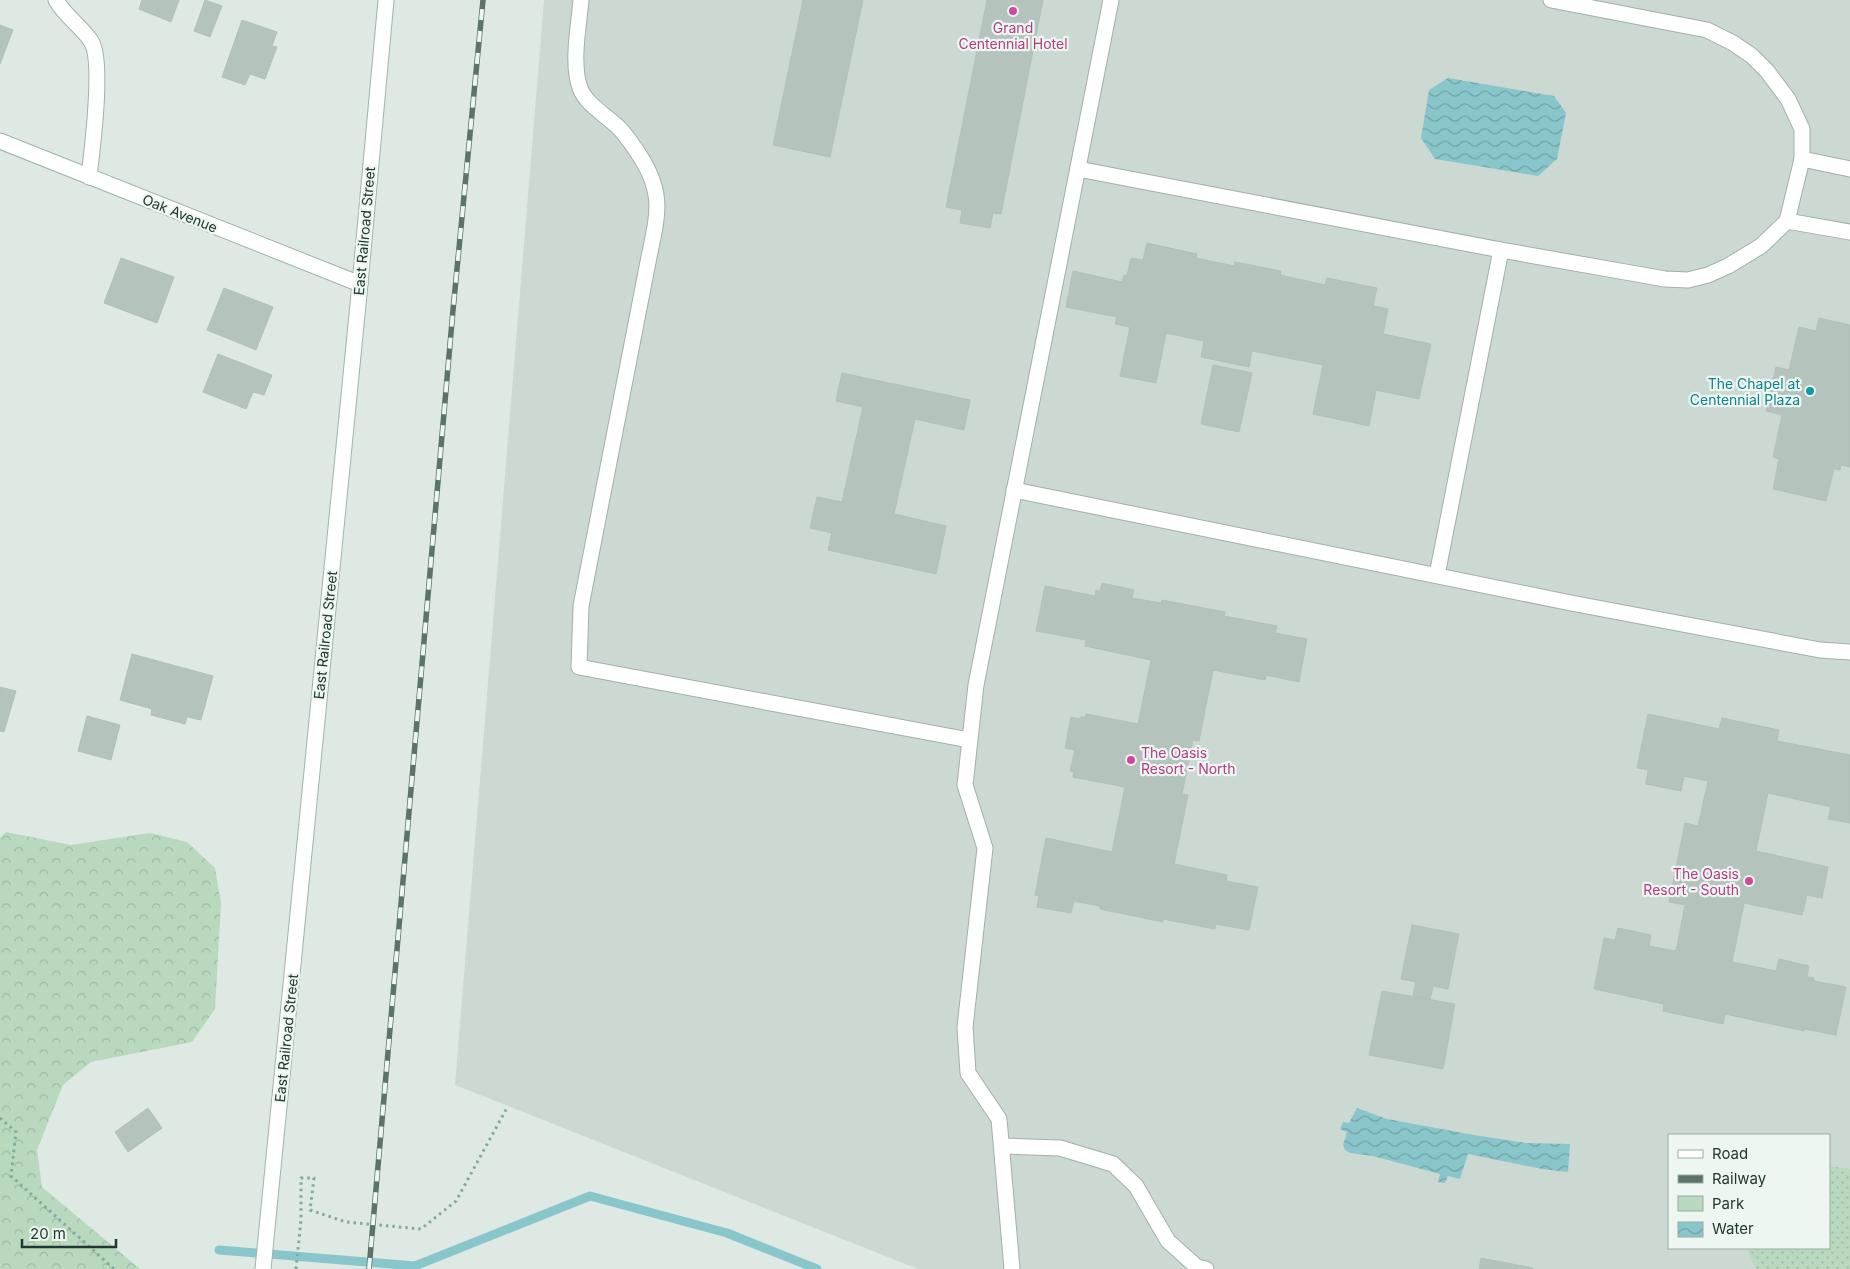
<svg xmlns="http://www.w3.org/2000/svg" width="1850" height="1269" viewBox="0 0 1850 1269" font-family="Inter,sans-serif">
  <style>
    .built { fill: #ccd8d2; fill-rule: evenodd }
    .green { fill: url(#green-dots) }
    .forest { fill: url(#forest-crowns) }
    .water { fill: url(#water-waves) }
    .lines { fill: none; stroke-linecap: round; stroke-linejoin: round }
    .stream { stroke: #89c6cb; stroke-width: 9 }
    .building { fill: #b4c3bc; stroke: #b1c1b9 }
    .lane-casing { stroke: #a2b0a9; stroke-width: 17 }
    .street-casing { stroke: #a2b0a9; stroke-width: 17 }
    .secondary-casing { stroke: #9eb3aa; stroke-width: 17 }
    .path { stroke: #80aa9a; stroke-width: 3; stroke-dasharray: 2.5 4; stroke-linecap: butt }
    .lane { stroke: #fff; stroke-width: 15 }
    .street { stroke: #fff; stroke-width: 15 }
    .secondary { stroke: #fff; stroke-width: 15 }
    .rail-casing { stroke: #5b736a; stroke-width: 5.5 }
    .rail { stroke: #eef6f1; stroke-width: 4; stroke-dasharray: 11; stroke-linecap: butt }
    .hotel-dot { fill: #d1479c; stroke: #eef6f1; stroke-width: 2 }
    .culture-dot { fill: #0f9aa8; stroke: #eef6f1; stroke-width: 2 }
    .labels { text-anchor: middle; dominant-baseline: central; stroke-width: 4.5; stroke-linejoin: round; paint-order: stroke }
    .hotel-label { font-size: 14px; fill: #b23c85; stroke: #eef6f1 }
    .street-label { font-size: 14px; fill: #21372f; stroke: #eef6f1 }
    .culture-label { font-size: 14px; fill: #0d838f; stroke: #eef6f1; text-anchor: end }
  </style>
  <defs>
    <pattern id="green-dots" width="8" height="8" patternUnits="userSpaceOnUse" patternTransform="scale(1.25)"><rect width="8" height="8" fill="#b8d9be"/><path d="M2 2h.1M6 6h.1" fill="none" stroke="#9ebba4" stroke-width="1.8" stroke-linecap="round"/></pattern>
    <pattern id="forest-crowns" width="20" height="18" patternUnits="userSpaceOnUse" patternTransform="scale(1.25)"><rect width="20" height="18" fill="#b8d9be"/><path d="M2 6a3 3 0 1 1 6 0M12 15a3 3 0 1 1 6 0" fill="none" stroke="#9ebba4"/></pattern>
    <pattern id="water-waves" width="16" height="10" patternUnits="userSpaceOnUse" patternTransform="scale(1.25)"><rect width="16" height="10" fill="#89c6cb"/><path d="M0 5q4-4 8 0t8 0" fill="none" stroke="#70a2a5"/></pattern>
  </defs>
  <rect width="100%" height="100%" fill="#dee9e3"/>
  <path class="built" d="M 544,0 L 1850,0 L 1850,1269 L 918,1269 L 455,1085 ZM 1669,1135 L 1829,1135 L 1829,1248 L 1669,1248 Z"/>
  <polygon class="green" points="1829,1166 1850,1169 1850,1269 1756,1269 1747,1248 1829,1248"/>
  <polygon class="forest" points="6,832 71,845 150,833 187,842 215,868 221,903 215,1009 192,1042 91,1062 63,1085 37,1150 42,1187 140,1269 0,1269 0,838"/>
  <g class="water">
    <polygon points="1448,78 1554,96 1566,113 1557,159 1538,176 1435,159 1421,138 1429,90"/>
    <polygon points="1357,1108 1387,1119 1474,1135 1526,1143 1570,1144 1568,1172 1542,1169 1468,1154 1460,1179 1448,1176 1445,1183 1438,1182 1440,1174 1373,1156 1350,1153 1345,1150 1343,1145 1347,1132 1340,1129 1343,1122 1349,1123"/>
  </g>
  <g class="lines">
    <polyline class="stream" points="219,1250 415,1266 590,1196 727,1233 817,1269"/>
  </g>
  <g class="building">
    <polygon points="142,0 179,0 171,22 139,9"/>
    <polygon points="205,0 222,6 210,37 194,31"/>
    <polygon points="803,0 863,0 830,157 773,145"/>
    <polygon points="987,0 1043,0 1001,214 993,213 990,228 960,223 962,210 946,207"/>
    <polygon points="242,20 277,32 272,46 277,47 265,79 250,74 245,85 222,77"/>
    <polygon points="0,25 13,30 0,64"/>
    <polygon points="1147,243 1197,254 1196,258 1234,266 1235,262 1281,271 1280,275 1325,285 1327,278 1377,288 1373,306 1388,309 1383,334 1431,344 1419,399 1376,390 1369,426 1313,414 1323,365 1252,351 1249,367 1201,357 1204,341 1166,333 1156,383 1120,376 1130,327 1115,324 1117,317 1066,307 1073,271 1122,282 1124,275 1127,276 1131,258 1143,260"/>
    <polygon points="121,258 174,277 157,323 104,303"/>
    <polygon points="224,288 273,307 256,350 207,330"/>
    <polygon points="1819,318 1850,325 1850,467 1841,465 1840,470 1834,469 1826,501 1773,489 1779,459 1773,457 1782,415 1766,411 1776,367 1789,370 1799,327 1816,331"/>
    <polygon points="218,354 272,375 264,395 253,392 246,409 203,392"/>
    <polygon points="1213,365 1252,373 1239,432 1201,424"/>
    <polygon points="842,373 970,400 964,430 915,419 894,514 946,526 936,574 828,550 832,533 810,528 817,497 842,502 863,407 836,401"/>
    <polygon points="1102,583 1134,590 1132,598 1161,603 1162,600 1225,612 1224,616 1277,626 1275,633 1307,639 1299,682 1266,675 1265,680 1213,670 1199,741 1193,740 1182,794 1188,795 1174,864 1227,875 1226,881 1258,887 1249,930 1216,924 1215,929 1163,919 1163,922 1100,909 1100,906 1074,901 1071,913 1037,907 1039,896 1035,895 1046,838 1112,852 1125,787 1073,777 1074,772 1070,771 1075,750 1065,748 1071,717 1080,719 1080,717 1085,717 1086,714 1138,724 1151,660 1085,646 1086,640 1036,631 1045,586 1095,596 1096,590 1100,591"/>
    <polygon points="132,654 213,676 201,720 187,717 185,724 151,715 152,709 120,700"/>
    <polygon points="0,687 16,691 4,732 0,731"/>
    <polygon points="1648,714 1719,729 1722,718 1779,730 1777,741 1850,755 1850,823 1828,819 1831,807 1768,793 1756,851 1828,867 1822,898 1807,895 1802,915 1744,903 1732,962 1776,971 1779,959 1809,966 1807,977 1814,978 1814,981 1846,987 1836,1035 1804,1029 1804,1031 1725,1014 1723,1024 1663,1011 1664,1004 1594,989 1604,938 1615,940 1618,928 1651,935 1649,946 1676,951 1685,905 1669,902 1685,823 1698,826 1708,781 1684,776 1681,791 1646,784 1648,770 1637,768"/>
    <polygon points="87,716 120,725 111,760 78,751"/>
    <polygon points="1412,925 1459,934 1448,989 1433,986 1430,1000 1413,996 1416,982 1401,979"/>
    <polygon points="1382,991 1455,1004 1443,1069 1369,1055"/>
    <polygon points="148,1108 162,1128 128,1152 115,1132"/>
    <polygon points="1481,1258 1533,1268 1533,1269 1479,1269"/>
  </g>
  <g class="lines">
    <g class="lane-casing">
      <g id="lane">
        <path d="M 56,0 C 65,16 81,26 91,41 C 104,61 92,150 89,177"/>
        <path d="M 581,0 C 579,25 571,63 580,88 C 586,104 604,114 617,126 C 625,133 632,144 638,153 C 666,195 657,216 648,262 L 581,606 L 579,667 L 969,740"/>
        <polyline points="1078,169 1501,250 1665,279 1688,280 1708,275 1728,266 1761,246 1787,221 1802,159 1802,129 1788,99 1767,71 1752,56 1733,43 1707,30 1551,0"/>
        <polyline points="1014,490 1571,603 1820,650 1850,652"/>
        <polyline points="1437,575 1501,250"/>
        <polyline points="1002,1146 1060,1148 1113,1164 1136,1186 1168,1241 1197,1267 1206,1269"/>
        <polyline points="1012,1269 999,1119 968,1073 965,1027 985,848 965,785 976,685 1111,0"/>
      </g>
    </g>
    <g class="street-casing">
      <g id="street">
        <polyline points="0,141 360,284"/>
        <polyline points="1802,159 1850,169"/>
        <polyline points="1787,221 1850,232"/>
      </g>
    </g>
    <g class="secondary-casing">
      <polyline id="secondary" points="263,1269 360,284 386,0"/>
    </g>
    <g class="path">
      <polyline points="0,1118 16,1132 11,1176 114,1269"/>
      <polyline points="296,1269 301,1220 301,1178 314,1178 310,1210 346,1222 421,1229 456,1201 508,1106"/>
    </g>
    <use href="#lane" class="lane"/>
    <use href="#street" class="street"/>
    <use href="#secondary" class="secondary"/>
    <g class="rail-casing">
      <polyline id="rail" points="369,1269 453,310 483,0"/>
    </g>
    <use href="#rail" class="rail"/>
  </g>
  <g class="hotel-dot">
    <circle cx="1013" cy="11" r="5"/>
    <circle cx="1131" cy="760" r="5"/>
    <circle cx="1749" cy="881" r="5"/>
  </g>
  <circle class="culture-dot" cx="1810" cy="391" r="5"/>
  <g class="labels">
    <g class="hotel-label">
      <text x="1013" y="27">Grand<tspan x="1013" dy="16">Centennial Hotel</tspan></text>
      <text x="1141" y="752" text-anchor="start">The Oasis<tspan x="1141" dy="16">Resort - North</tspan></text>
      <text x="1739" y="873" text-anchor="end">The Oasis<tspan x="1739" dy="16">Resort - South</tspan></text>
    </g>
    <g class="street-label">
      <text transform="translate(180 213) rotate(22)">Oak Avenue</text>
      <text transform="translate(364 231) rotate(-85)">East Railroad Street</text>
      <text transform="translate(325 635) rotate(-84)">East Railroad Street</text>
      <text transform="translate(286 1038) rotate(-84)">East Railroad Street</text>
    </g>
    <g class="culture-label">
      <text x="1800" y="383">The Chapel at<tspan x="1800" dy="16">Centennial Plaza</tspan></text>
    </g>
  </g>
  <rect x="1668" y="1134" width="162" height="115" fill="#eef6f1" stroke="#9caaa3"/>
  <rect x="1678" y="1150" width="25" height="8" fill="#ffffff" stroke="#9caaa3"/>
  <text x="1712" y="1159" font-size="15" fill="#21372f">Road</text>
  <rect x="1678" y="1175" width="25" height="8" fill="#5b736a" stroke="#9caaa3"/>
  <text x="1712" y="1184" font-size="15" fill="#21372f">Railway</text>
  <rect x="1678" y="1196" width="25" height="15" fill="#b8d9be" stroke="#9caaa3"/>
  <text x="1712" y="1209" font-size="15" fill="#21372f">Park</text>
  <rect x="1678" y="1222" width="25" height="15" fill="url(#water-waves)" stroke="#9caaa3"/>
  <text x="1712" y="1234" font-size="15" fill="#21372f">Water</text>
  <path d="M22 1239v8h94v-8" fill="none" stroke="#21372f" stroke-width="2.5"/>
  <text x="30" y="1239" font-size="15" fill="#21372f" stroke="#eef6f1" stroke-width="4" paint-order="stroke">20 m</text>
</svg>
